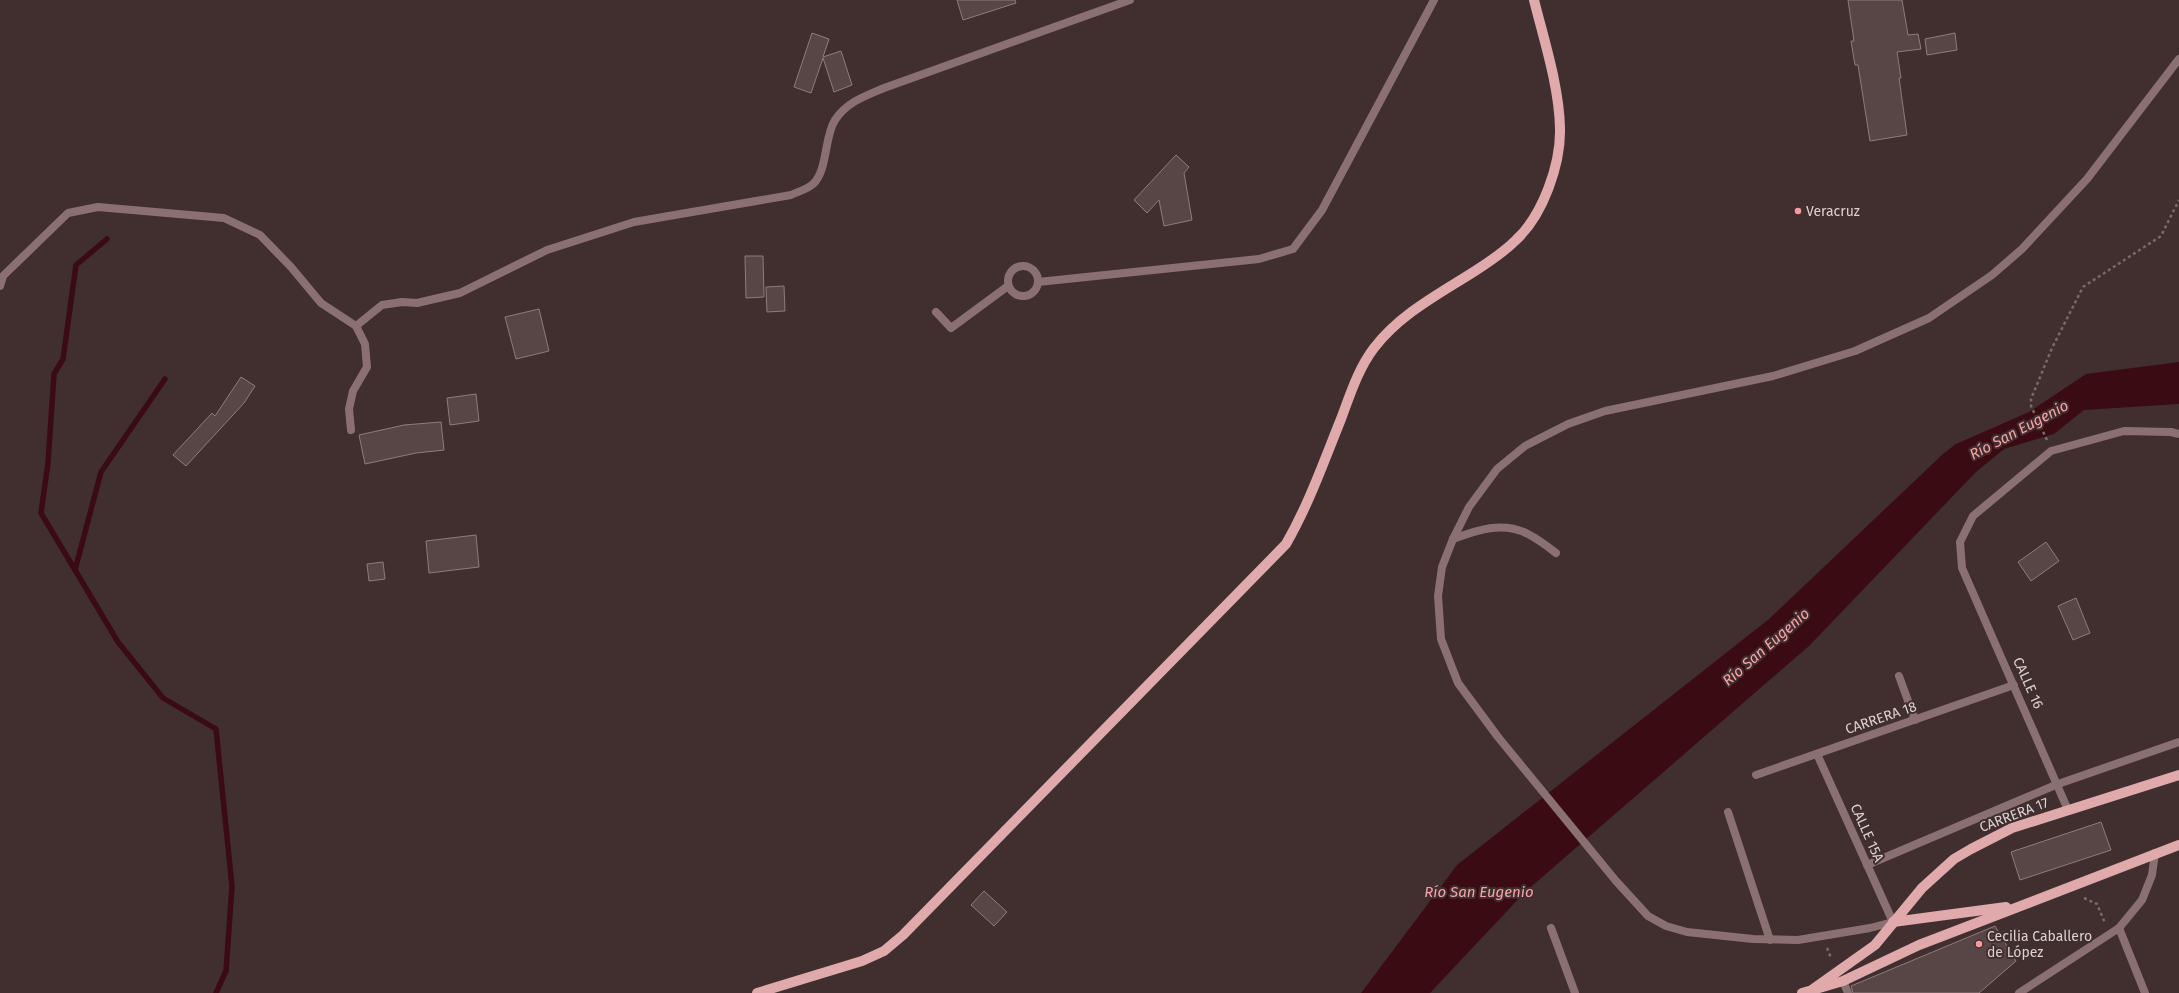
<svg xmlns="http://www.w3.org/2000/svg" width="2179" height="993" viewBox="0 0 2179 993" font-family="'Fira Sans',sans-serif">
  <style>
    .water { fill: #3b0b13 }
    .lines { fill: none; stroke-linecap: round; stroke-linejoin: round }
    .stream { stroke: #3b0b13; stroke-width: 5.5 }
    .building { fill: #584546; stroke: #907b7c }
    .path { stroke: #79696a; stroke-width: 2.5; stroke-dasharray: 3 3; stroke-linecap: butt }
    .service { stroke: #8b7071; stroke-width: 8 }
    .minor { stroke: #8b7071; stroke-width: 8 }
    .primary { stroke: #e0aaad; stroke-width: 10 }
    .poi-dot { fill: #f49aa0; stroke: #412f30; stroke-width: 1.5 }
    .labels { text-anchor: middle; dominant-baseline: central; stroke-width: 4; stroke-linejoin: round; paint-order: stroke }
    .poi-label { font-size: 14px; fill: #ddd1d1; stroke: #412f30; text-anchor: start }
    .street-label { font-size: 14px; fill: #ddd1d1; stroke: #412f30 }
    .water-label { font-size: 15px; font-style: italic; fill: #faa2a8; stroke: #412f30 }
  </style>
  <rect width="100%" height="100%" fill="#412f30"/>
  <polygon class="water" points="2179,362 2179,404 2084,410 2054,434 2004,449 1976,472 1809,646 1525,892 1430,993 1361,993 1457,865 1769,619 1943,454 1956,444 2029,412 2086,374"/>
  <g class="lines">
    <g class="stream">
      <polyline points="165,379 101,472 75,570 118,642 163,698 216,729 232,886 226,971 216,993"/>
      <polyline points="75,570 41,513 48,463 54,374 63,359 76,265 107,239"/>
    </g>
  </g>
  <g class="building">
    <polygon points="957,0 1015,0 1016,3 963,20"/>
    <polygon points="1848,0 1902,0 1908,35 1918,34 1921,49 1897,52 1901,78 1899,78 1907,135 1870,141 1858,65 1855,65 1851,41 1854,41"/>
    <polygon points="812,33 829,39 823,57 841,51 852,85 834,92 823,58 811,93 794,87"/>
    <polygon points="1955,33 1957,50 1927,55 1925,39"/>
    <polygon points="1176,155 1189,167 1184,173 1192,220 1164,226 1159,200 1147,213 1134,200"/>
    <polygon points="745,256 763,256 764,297 746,298"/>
    <polygon points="784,286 785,311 767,312 766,287"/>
    <polygon points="539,309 549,351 516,359 505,317"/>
    <polygon points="241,377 255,386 244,403 186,466 173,455 212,413 215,416"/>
    <polygon points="476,394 479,421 450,425 447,398"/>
    <polygon points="441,422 444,450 416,453 365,464 359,435 404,425"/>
    <polygon points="476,535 479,567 429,573 426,541"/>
    <polygon points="2046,542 2059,561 2031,581 2018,562"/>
    <polygon points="383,562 385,579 369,581 367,564"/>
    <polygon points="2076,598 2090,633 2073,640 2058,606"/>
    <polygon points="2101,822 2111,850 2020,880 2011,852"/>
    <polygon points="984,891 1007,912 994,926 971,905"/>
    <polygon points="1995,926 2016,961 1979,993 1853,993 1851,986"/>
  </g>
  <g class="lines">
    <g class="path">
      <polyline points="2047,440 2031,406 2031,399 2052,348 2083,287 2161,236 2179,200"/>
      <polyline points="2084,898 2097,904 2105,923"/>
      <polyline points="1827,948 1831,958"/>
    </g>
    <g class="service">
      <circle cx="1023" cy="281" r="15"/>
      <polyline points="1038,282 1259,259 1293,249 1322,210 1434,0"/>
      <polyline points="936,312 951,328 1008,286"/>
      <path d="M 356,326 L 382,305 L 402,302 L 417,303 L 460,293 L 547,250 L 634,222 L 791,195 C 797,192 808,189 813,184 C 828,170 824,137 835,120 C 847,102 865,96 884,88 L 1130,0"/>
      <path d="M 1453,539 C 1477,530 1503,521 1528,534 C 1538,539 1547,546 1556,553"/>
      <polyline points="1867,865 2058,784 2179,742"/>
    </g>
    <g class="minor">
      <polyline points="0,286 3,276 68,213 98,207 224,218 260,235 291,267 321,303 356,326 365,344 367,367 353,391 349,409 351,430"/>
      <polyline points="1899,676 1915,720"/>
      <polyline points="1817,754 1893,922 1870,928 1798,940 1753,939 1687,932 1666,926 1648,916 1616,881 1498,737 1458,683 1441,639 1438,596 1442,567 1453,539 1469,507 1497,469 1525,446 1568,424 1605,411 1773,376 1855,351 1929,318 1992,275 2022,249 2087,179 2179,59"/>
      <polyline points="1756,775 2014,685"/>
      <polyline points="2068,810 1962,568 1960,542 1973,516 2051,451 2124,431 2171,432 2179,434"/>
      <polyline points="1728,812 1770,940"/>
      <polyline points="1551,928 1575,993"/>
      <polyline points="2119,928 2145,993"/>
      <polyline points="1843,981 1848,993"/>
      <polyline points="2019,993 2119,928 2142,900 2152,875 2155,853"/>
    </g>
    <g class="primary">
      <polyline points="1893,922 2006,907"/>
      <polyline points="1813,989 1875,945 1922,888 1954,859 1971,849 2012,828 2179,775"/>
      <path d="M 757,993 L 862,961 L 884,951 L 903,935 L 1286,544 C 1309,504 1324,461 1341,419 C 1350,395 1358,369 1374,348 C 1400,314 1439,294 1475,271 C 1489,262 1504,252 1516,240 C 1543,215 1561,164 1560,128 C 1559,86 1544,40 1534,0"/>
      <polyline points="1802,993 1843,981 1919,945 2179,845"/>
    </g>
  </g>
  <g class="poi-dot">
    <circle cx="1798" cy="211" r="4"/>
    <circle cx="1979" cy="944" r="4"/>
  </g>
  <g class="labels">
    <g class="poi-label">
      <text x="1806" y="211">Veracruz</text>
      <text x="1987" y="936">Cecilia Caballero<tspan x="1987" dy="16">de López</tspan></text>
    </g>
    <g class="street-label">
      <text transform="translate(2028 683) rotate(66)">CALLE 16</text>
      <text transform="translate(1881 718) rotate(-19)">CARRERA 18</text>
      <text transform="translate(2014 815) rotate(-21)">CARRERA 17</text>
      <text transform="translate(1867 833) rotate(66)">CALLE 15A</text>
    </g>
    <g class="water-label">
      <text transform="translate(2019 430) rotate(-28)">Río San Eugenio</text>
      <text transform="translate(1766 647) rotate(-41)">Río San Eugenio</text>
      <text x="1479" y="892">Río San Eugenio</text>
    </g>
  </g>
</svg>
